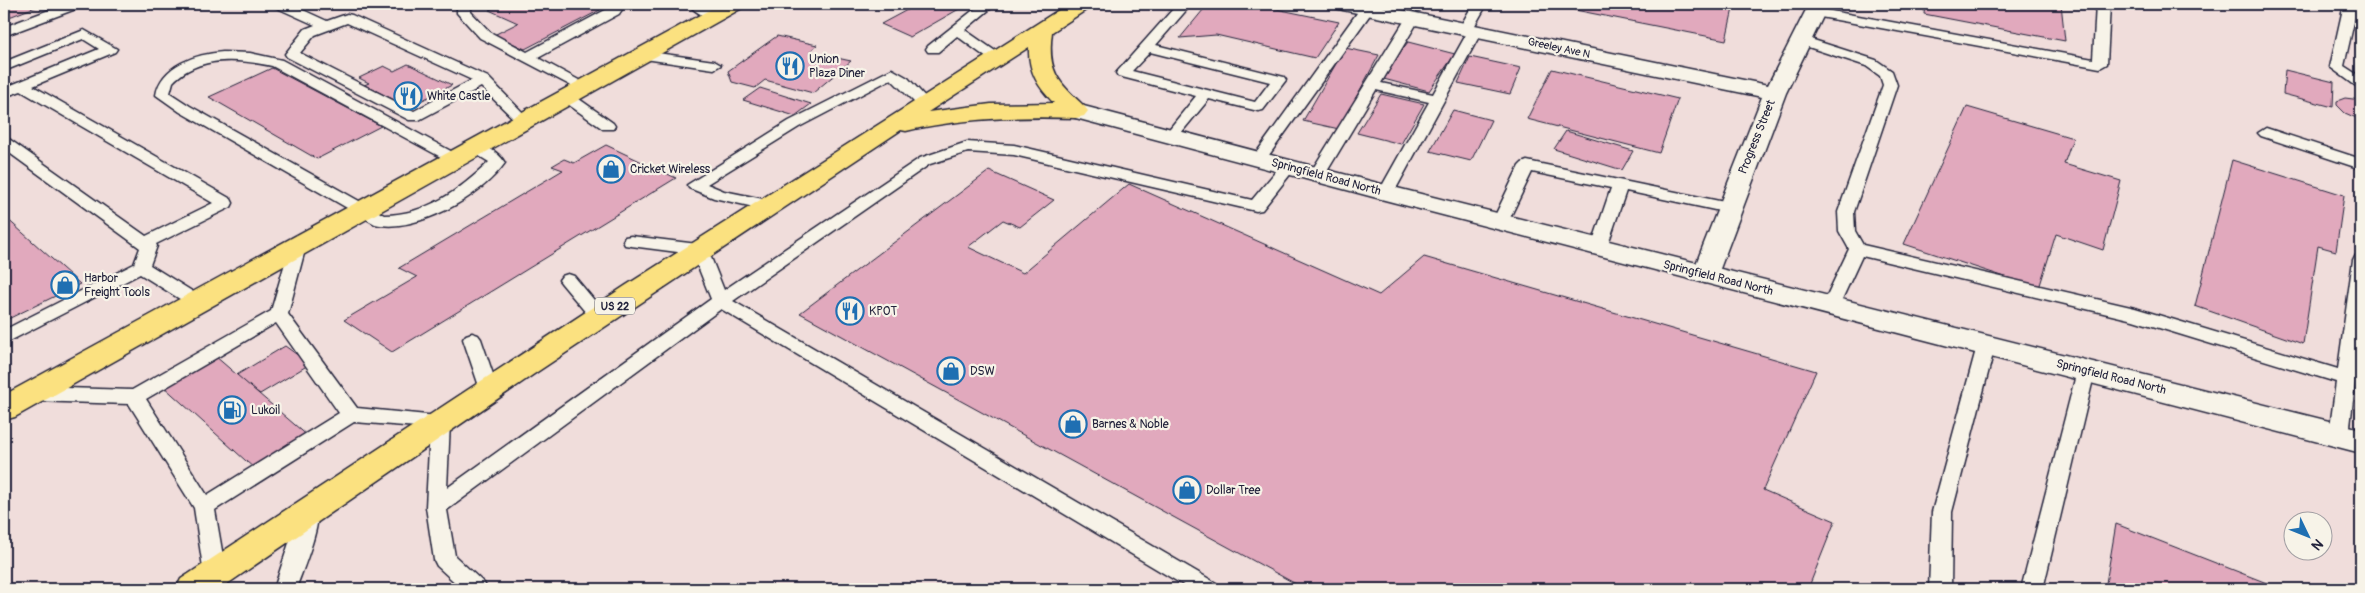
<svg xmlns="http://www.w3.org/2000/svg" width="2365" height="593" viewBox="0 0 2365 593" font-family="Pangolin,sans-serif">
  <style>
    .building { fill: #e1a9bd; stroke: #22223b }
    .lines { fill: none; stroke-linecap: round; stroke-linejoin: round }
    .service-casing { stroke: #22223b; stroke-width: 3 }
    .minor-casing { stroke: #22223b; stroke-width: 3 }
    .tertiary-casing { stroke: #22223b; stroke-width: 3 }
    .trunk-casing { stroke: #22223b; stroke-width: 3 }
    .service { fill: #f7f3e8; fill-rule: evenodd }
    .minor { fill: #f7f3e8; fill-rule: evenodd }
    .tertiary { fill: #f7f3e8; fill-rule: evenodd }
    .trunk { fill: #fbe180; fill-rule: evenodd }
    .labels { text-anchor: middle; dominant-baseline: central; stroke-width: 4.5; stroke-linejoin: round; paint-order: stroke }
    .far-street-label { font-size: 11px; fill: #22223b; stroke: #f7f3e8 }
    .shield { fill: #f7f3e8; stroke: #62616f; stroke-width: 1 }
    .shield-label { font-size: 11px; font-weight: bold; fill: #22223b }
    .poi-label { font-size: 12px; fill: #22223b; stroke: #f7f3e8; text-anchor: start }
    .street-label { font-size: 12px; fill: #22223b; stroke: #f7f3e8 }
  </style>
  <rect width="100%" height="100%" fill="#f0dddb"/>
  <filter id="ink" filterUnits="userSpaceOnUse"><feTurbulence type="fractalNoise" baseFrequency=".02" numOctaves="2"/><feDisplacementMap in="SourceGraphic" scale="10" xChannelSelector="R" yChannelSelector="G"/><feConvolveMatrix kernelMatrix="1 2 1 2 8 2 1 2 1" color-interpolation-filters="sRGB"/></filter>
  <g filter="url(#ink)">
    <g class="building">
      <polygon points="4,4 43,4 4,19"/>
      <polygon points="502,4 584,4 600,10 525,49 494,35 518,23 489,10"/>
      <polygon points="912,4 963,4 966,5 910,37 881,24 907,10 908,6"/>
      <polygon points="1208,4 1252,4 1339,22 1315,58 1216,35 1180,38"/>
      <polygon points="1545,4 1734,4 1726,40"/>
      <polygon points="1925,4 2061,4 2065,41 1924,14"/>
      <polygon points="777,36 817,45 809,52 851,61 813,93 765,80 755,88 732,82 728,71"/>
      <polygon points="1408,42 1455,54 1429,91 1380,78"/>
      <polygon points="1345,48 1379,55 1339,129 1303,121"/>
      <polygon points="1470,57 1521,68 1510,94 1458,83"/>
      <polygon points="408,64 452,85 409,107 364,85 369,83 359,78 384,66 394,71"/>
      <polygon points="272,68 381,126 317,159 209,97"/>
      <polygon points="1552,69 1678,99 1659,153 1527,119"/>
      <polygon points="2285,70 2334,82 2333,107 2283,94"/>
      <polygon points="760,88 811,104 795,116 743,100"/>
      <polygon points="1381,94 1424,104 1401,144 1357,133"/>
      <polygon points="2345,98 2361,100 2361,120 2345,113 2337,105 2337,101"/>
      <polygon points="1967,107 2073,138 2064,164 2121,181 2103,250 2056,234 2039,288 1904,244"/>
      <polygon points="1453,110 1491,120 1471,161 1430,151"/>
      <polygon points="1566,131 1633,151 1622,170 1554,149"/>
      <polygon points="606,145 676,178 392,352 344,320 417,277 399,268 563,170 552,166 564,159 574,163"/>
      <polygon points="2232,160 2344,195 2336,251 2318,246 2303,344 2195,306"/>
      <polygon points="989,171 1054,200 1020,227 1003,220 968,247 1023,273 1129,184 1379,295 1424,257 1816,371 1763,490 1835,521 1808,589 1305,589 800,313"/>
      <polygon points="4,216 80,284 4,321"/>
      <polygon points="285,346 310,364 260,394 235,376"/>
      <polygon points="215,356 309,437 256,470 162,385"/>
      <polygon points="2116,524 2282,589 2105,589"/>
    </g>
    <g class="lines">
      <g class="service-casing">
        <g id="service">
          <polygon points="65,4 83,4 81,7 4,36 4,27"/>
          <path d="M 274,4 L 290,4 L 327,21 L 347,14 L 352,15 L 488,77 L 531,121 L 524,125 L 519,124 L 481,87 L 419,120 L 409,120 L 287,57 L 285,54 L 305,29 L 315,25 L 275,7 ZM 347,23 L 472,80 L 414,111 L 300,53 L 315,35 Z"/>
          <polygon points="457,4 471,4 471,12 490,32 527,52 609,8 610,4 625,5 619,14 538,58 588,85 590,88 583,92 480,38 457,13"/>
          <polygon points="981,4 996,4 965,30 1001,55 1003,58 1001,61 991,61 957,36 938,52 928,52 926,49 928,46"/>
          <path d="M 1164,4 L 1185,4 L 1189,7 L 1156,45 L 1284,77 L 1286,80 L 1263,110 L 1258,111 L 1209,99 L 1176,139 L 1166,139 L 1163,136 L 1166,133 L 1196,96 L 1118,76 L 1116,73 L 1173,9 L 1165,7 ZM 1150,52 L 1270,82 L 1255,102 L 1132,71 Z"/>
          <polygon points="1473,4 1487,4 1474,27 1480,28 1482,31 1392,196 1380,196 1378,193 1429,102 1376,90 1323,178 1311,178 1309,175 1408,15 1418,15 1420,18 1381,83 1433,94 1467,33 1461,32 1459,29"/>
          <polygon points="2096,4 2110,4 2107,64 2100,68 1815,16 1808,12 1815,8 2093,59"/>
          <polygon points="2344,4 2358,4 2344,66 2361,77 2361,87 2356,86 2330,67"/>
          <polygon points="1367,5 1374,9 1264,162 1254,162 1251,159 1254,156 1362,6"/>
          <polygon points="84,30 117,49 115,52 33,86 231,199 233,203 231,207 156,244 157,246 150,265 203,298 206,302 203,306 197,308 191,306 140,274 4,344 4,330 134,264 140,248 4,149 4,138 9,139 146,236 213,203 21,91 4,97 4,88 99,49 83,39 4,71 4,62"/>
          <polygon points="1801,36 1876,60 1892,71 1897,85 1854,212 1855,231 1863,245 2135,308 2338,369 2353,260 2355,256 2361,255 2361,330 2349,435 2346,440 2339,442 2332,440 2329,435 2336,382 2133,320 1862,256 1837,310 1831,312 1825,310 1822,306 1849,249 1839,231 1838,212 1883,85 1880,76 1866,66 1796,43 1794,40 1796,37"/>
          <polygon points="643,51 714,61 721,65 714,69 638,58 636,55"/>
          <path d="M 223,52 L 250,53 L 282,60 L 460,156 L 463,159 L 460,162 L 450,162 L 272,66 C 239,59 199,55 173,82 L 170,93 L 190,106 L 384,215 C 426,215 460,190 489,162 L 466,148 L 469,145 C 482,141 499,152 505,163 C 482,196 416,234 375,224 L 180,112 L 156,95 C 161,65 196,54 223,52 Z"/>
          <polygon points="892,69 908,78 929,101 931,104 929,107 919,107 891,79 799,127 707,184 724,191 773,201 775,205 773,209 767,210 714,198 689,188 687,185 789,121"/>
          <polygon points="567,93 572,94 613,123 615,126 613,129 603,129 562,100 560,97"/>
          <polygon points="2266,128 2361,159 2361,169 2261,136 2258,133"/>
          <path d="M 967,142 L 1014,145 L 1252,200 L 1282,164 L 1294,164 L 1296,167 L 1262,210 L 1256,211 L 1014,155 L 968,152 L 930,164 L 733,301 L 1216,583 L 1219,589 L 1190,589 L 721,309 L 447,510 L 455,556 L 484,583 L 487,589 L 462,589 L 437,566 L 434,560 L 426,507 L 430,428 L 354,422 L 215,510 L 226,574 L 223,580 L 215,583 L 207,580 L 204,574 L 194,508 L 129,404 L 32,401 L 25,399 L 23,394 L 25,389 L 32,387 L 132,390 L 271,311 L 290,246 L 292,242 L 304,242 L 306,246 L 288,314 L 357,408 L 447,417 L 450,422 L 447,488 L 711,299 L 693,254 L 631,246 L 625,245 L 623,241 L 625,237 L 631,236 L 706,245 L 724,290 L 920,158 ZM 276,323 L 339,413 L 207,495 L 146,399 Z"/>
          <polygon points="1527,161 1729,203 1735,204 1737,208 1735,212 1729,213 1626,191 1607,247 1605,251 1593,251 1591,247 1611,188 1532,172 1506,226 1494,226 1492,222 1519,166 1522,163"/>
          <polygon points="568,274 574,276 604,312 607,316 604,320 598,322 592,320 562,284 559,280 562,276"/>
          <polygon points="472,333 478,335 481,339 498,389 496,394 489,396 482,394 480,389 463,339 466,335"/>
          <polygon points="1986,340 1992,342 1995,346 1952,512 1951,589 1929,589 1932,512 1977,346 1980,342"/>
          <polygon points="2086,364 2093,366 2095,371 2043,589 2021,589 2077,371 2079,366"/>
          <path d="M 309,501 L 316,503 C 325,519 302,571 296,589 L 274,589 L 302,503 Z"/>
        </g>
      </g>
      <g class="minor-casing">
        <g id="minor">
          <path d="M 689,4 C 703,4 718,1 727,14 L 724,18 C 712,21 695,14 689,4 Z"/>
          <polygon points="1333,4 1372,4 1768,85 1809,4 1829,4 1786,93 1718,274 1715,280 1705,283 1695,280 1692,274 1762,97 1343,10 1336,8"/>
        </g>
      </g>
      <g class="tertiary-casing">
        <polygon id="tertiary" points="1076,104 1393,187 2361,429 2361,453 1377,198 1068,116 1064,111 1068,106"/>
      </g>
      <g class="trunk-casing">
        <g id="trunk">
          <polygon points="720,4 745,4 742,8 15,417 4,420 4,395"/>
          <path d="M 1068,4 L 1092,4 L 1089,8 L 1052,32 C 1047,71 1057,81 1084,106 L 1088,111 L 1084,116 L 1076,118 C 1018,116 962,118 906,131 L 901,130 L 534,374 L 220,589 L 176,589 L 181,579 L 625,286 ZM 1029,47 C 1028,71 1038,87 1054,103 L 991,104 L 928,112 Z"/>
        </g>
      </g>
      <use href="#service" class="service"/>
      <use href="#minor" class="minor"/>
      <use href="#tertiary" class="tertiary"/>
      <use href="#trunk" class="trunk"/>
    </g>
  </g>
  <defs>
    <g id="restaurant-ring" transform="scale(1.4375)"><circle r="9.5" fill="#f7f3e8" stroke="#1f6fb2" stroke-width="1.5"/><path d="M-5-6h1v4h1v-4h1v4h1v-4h1v5L-1.5 .5V6h-2V.5L-5-1ZM5-6V6H3V1.5H1.5Q1.5-4 5-6Z" fill="#1f6fb2"/></g>
    <g id="shop-ring" transform="scale(1.4375)"><circle r="9.5" fill="#f7f3e8" stroke="#1f6fb2" stroke-width="1.5"/><path d="M-5-2.5h2.3a2.7 3.5 0 0 1 5.4 0H5L5.5 6h-11ZM-1.5-2.5h3a1.5 2.3 0 0 0-3 0Z" fill="#1f6fb2"/></g>
    <g id="fuel-ring" transform="scale(1.4375)"><circle r="9.5" fill="#f7f3e8" stroke="#1f6fb2" stroke-width="1.5"/><path d="M-5.5-6h7V0h2V4h1.3V-2.5L3-4.5l.8-.8L6-3V5H2.5V1h-1V6h-7ZM-4.2-4.7v3.2H.2V-4.7Z" fill="#1f6fb2"/></g>
  </defs>
  <g fill-rule="evenodd">
    <use href="#restaurant-ring" x="790" y="66"/>
    <use href="#restaurant-ring" x="408" y="96"/>
    <use href="#shop-ring" x="611" y="169"/>
    <use href="#shop-ring" x="65" y="285"/>
    <use href="#restaurant-ring" x="850" y="311"/>
    <use href="#shop-ring" x="951" y="371"/>
    <use href="#fuel-ring" x="232" y="410"/>
    <use href="#shop-ring" x="1073" y="424"/>
    <use href="#shop-ring" x="1187" y="490"/>
  </g>
  <g class="labels">
    <g class="far-street-label">
      <text transform="translate(1559 48) rotate(12)">Greeley Ave N</text>
    </g>
    <rect class="shield" x="595" y="297.5" width="40" height="17" rx="4"/>
    <g class="shield-label">
      <text x="615" y="306">US 22</text>
    </g>
    <g class="poi-label">
      <text x="809" y="59">Union<tspan x="809" dy="14">Plaza Diner</tspan></text>
      <text x="427" y="96">White Castle</text>
      <text x="630" y="169">Cricket Wireless</text>
      <text x="84" y="278">Harbor<tspan x="84" dy="14">Freight Tools</tspan></text>
      <text x="869" y="311">KPOT</text>
      <text x="970" y="371">DSW</text>
      <text x="251" y="410">Lukoil</text>
      <text x="1092" y="424">Barnes &amp; Noble</text>
      <text x="1206" y="490">Dollar Tree</text>
    </g>
    <g class="street-label">
      <text transform="translate(1757 137) rotate(-68)">Progress Street</text>
      <text transform="translate(1326 177) rotate(15)">Springfield Road North</text>
      <text transform="translate(1718 278) rotate(14)">Springfield Road North</text>
      <text transform="translate(2111 377) rotate(14)">Springfield Road North</text>
    </g>
  </g>
  <rect width="2365" height="593" fill="none" stroke="#f7f3e8" stroke-width="20"/>
  <rect x="10" y="10" width="2345" height="573" fill="none" stroke="#22223b" stroke-width="2" filter="url(#ink)"/>
  <g transform="translate(2308 536) rotate(133)"><circle r="24" fill="#f7f3e8" stroke="#a29fa3"/>
  <path d="M0-4L9 19L0 12L-9 19Z" fill="#1f6fb2"/>
  <text y="-8" font-size="14" font-weight="bold" text-anchor="middle" fill="#22223b">N</text>
  </g>
</svg>
